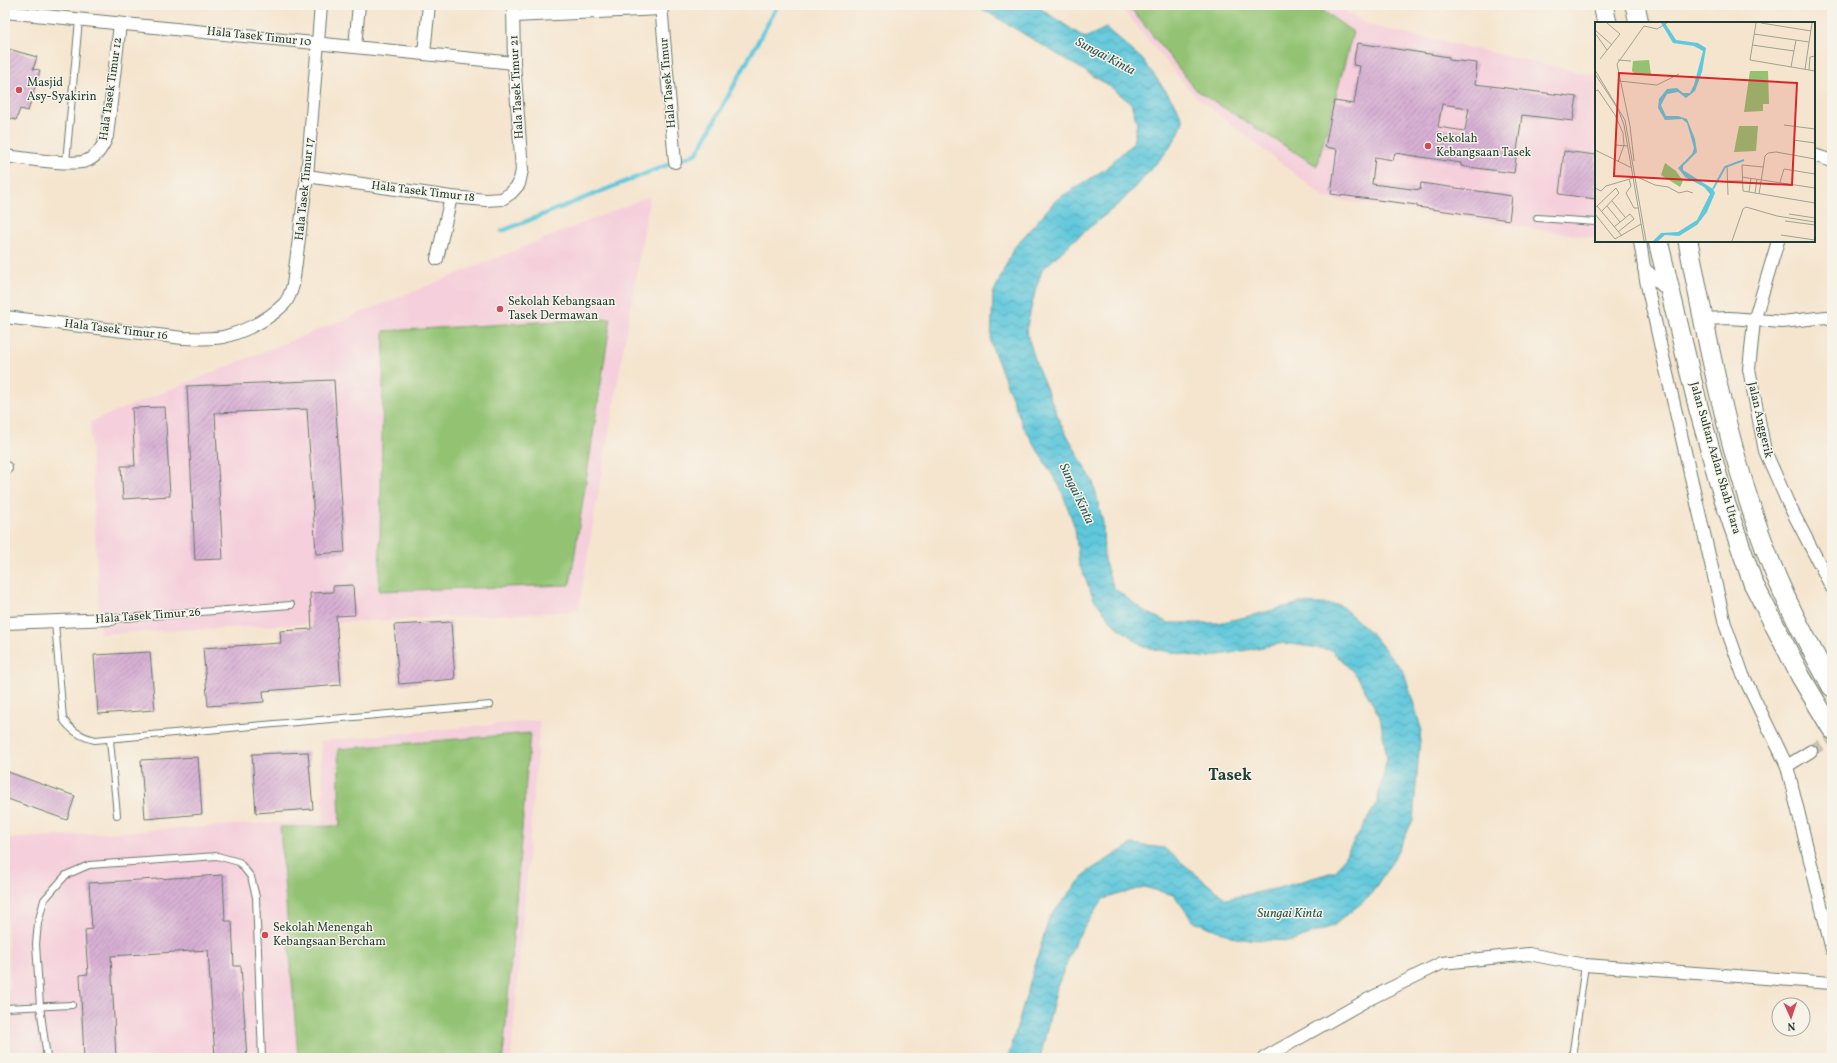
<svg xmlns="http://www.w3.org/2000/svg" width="1837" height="1063" viewBox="0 0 1837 1063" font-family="Vollkorn,serif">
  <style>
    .built { fill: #f5cfdb }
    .pitch { fill: #92c272; stroke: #588053 }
    .water { fill: url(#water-waves); stroke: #408288 }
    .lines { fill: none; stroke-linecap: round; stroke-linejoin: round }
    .stream { stroke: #60c8dc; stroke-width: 4.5 }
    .building { fill: url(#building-hatch); fill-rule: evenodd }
    .street-tunnel { stroke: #cac3b0; stroke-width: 12; stroke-dasharray: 12 6; stroke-linecap: butt }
    .lane-casing { stroke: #6a786a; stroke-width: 8 }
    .street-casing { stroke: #6a786a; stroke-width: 14 }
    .primary-casing { stroke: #6a786a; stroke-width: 21 }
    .lane { stroke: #fff; stroke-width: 6 }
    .street { stroke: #fff; stroke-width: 12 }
    .primary { stroke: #fff; stroke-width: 19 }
    .poi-dot { fill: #d1495b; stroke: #f7f3e8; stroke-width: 1.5 }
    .labels { text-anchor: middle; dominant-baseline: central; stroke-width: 3; stroke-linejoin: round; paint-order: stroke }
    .street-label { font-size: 12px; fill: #1f3d34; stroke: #f7f3e8 }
    .poi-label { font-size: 12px; fill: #1f3d34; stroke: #f7f3e8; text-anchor: start }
    .water-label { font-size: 13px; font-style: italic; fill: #2c5956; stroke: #f7f3e8 }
    .district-label { font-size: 16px; font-weight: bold; fill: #1f3d34; stroke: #f7f3e8 }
    .inset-river { fill: none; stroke: #60c8dc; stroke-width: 2 }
    .inset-road { fill: none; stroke: #9fa291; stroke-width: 1 }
    .view { fill: #d62828; fill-opacity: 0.15; stroke: #d62828; stroke-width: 2 }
    .inset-edge { fill: none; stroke: #1f3d34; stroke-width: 2 }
  </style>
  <defs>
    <pattern id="water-waves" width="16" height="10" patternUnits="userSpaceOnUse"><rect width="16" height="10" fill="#60c8dc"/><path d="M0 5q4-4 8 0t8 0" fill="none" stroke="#4fa4b3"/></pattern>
    <pattern id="building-hatch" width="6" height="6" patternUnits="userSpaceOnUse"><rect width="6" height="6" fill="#d8b0d4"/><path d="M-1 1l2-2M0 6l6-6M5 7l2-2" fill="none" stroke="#af90ad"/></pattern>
  </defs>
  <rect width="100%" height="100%" fill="#f7f3e8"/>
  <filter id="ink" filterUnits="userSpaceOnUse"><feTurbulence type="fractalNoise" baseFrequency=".025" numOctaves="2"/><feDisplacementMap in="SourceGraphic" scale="8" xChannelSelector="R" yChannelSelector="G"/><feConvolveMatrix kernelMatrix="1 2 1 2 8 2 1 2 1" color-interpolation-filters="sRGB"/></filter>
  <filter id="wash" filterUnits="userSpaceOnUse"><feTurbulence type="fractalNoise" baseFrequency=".012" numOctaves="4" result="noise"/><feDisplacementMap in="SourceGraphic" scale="16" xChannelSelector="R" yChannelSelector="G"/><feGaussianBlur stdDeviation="0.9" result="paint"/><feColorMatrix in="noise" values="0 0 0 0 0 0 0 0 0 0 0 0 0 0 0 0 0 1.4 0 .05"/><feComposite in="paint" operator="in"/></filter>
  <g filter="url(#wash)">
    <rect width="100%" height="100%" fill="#f5e5cf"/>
    <g class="built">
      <polygon points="1119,5 1336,5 1368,25 1596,76 1596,238 1325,198 1194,95"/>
      <polygon points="650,196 578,611 100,634 90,422"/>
      <polygon points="540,720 511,1058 5,1058 5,990 10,989 5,881 5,839 323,820 321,741"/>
    </g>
    <g class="pitch">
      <polygon points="1128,5 1315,5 1353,32 1317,166 1197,91"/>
      <polygon points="611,318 570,585 379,591 384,331"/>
      <polygon points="530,733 503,1058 298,1058 280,827 340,826 338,749"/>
    </g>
    <polygon class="water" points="976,5 1035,5 1085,38 1106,28 1143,60 1176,105 1183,121 1178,135 1163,156 1121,202 1073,241 1042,270 1035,292 1026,330 1037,366 1061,424 1093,482 1103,523 1104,560 1114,588 1141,609 1168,623 1219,623 1258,614 1300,603 1340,605 1372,634 1404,672 1421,728 1413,820 1394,859 1369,897 1333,926 1293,941 1239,939 1193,921 1174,895 1144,887 1103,899 1076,940 1057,987 1040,1058 1008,1058 1049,918 1087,872 1132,844 1164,848 1226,899 1279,888 1336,871 1377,803 1387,758 1380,717 1357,676 1331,650 1284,643 1204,658 1144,647 1114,624 1094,599 1079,564 1075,528 1061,489 1023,426 991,344 993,294 1013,249 1056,200 1104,170 1133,143 1137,123 1131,103 1108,85"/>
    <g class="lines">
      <polyline class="stream" points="502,231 697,153 778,5"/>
    </g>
    <g id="blocks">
      <g class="building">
        <path d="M 1357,43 L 1449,57 L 1449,60 L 1477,63 L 1475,84 L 1577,97 L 1573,121 L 1522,115 L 1514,173 L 1461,166 L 1461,163 L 1395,153 L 1393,160 L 1375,157 L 1372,184 L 1420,190 L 1421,183 L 1512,196 L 1509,220 L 1417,207 L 1417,205 L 1331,194 L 1337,149 L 1325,147 L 1334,101 L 1354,104 L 1360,66 L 1353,65 ZM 1442,104 L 1469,108 L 1465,131 L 1438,127 Z"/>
        <polygon points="5,48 37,57 33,69 40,70 28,111 20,109 16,120 5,117"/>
        <polygon points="1564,151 1596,155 1596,199 1559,194"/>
        <polygon points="334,380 345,552 316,554 307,409 215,413 223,559 195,560 187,386"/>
        <polygon points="165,407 170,496 123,499 121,466 135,466 132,408"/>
        <polygon points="353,585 355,615 336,616 341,685 263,691 264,702 208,706 203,648 281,643 280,631 312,629 310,593 333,592 333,586"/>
        <polygon points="451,622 455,679 399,684 394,625"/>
        <polygon points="150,652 155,710 98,714 94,655"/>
        <polygon points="308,752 313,809 256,813 252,754"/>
        <polygon points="198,757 202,814 145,819 141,760"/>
        <polygon points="5,771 75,796 67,820 5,798"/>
        <polygon points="223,875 225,921 232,921 234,966 241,966 247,1058 215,1058 208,950 111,956 116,1058 84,1058 80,975 88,974 85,930 92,929 89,883"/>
      </g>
    </g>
  </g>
  <g filter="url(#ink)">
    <use href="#blocks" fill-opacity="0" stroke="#6a786a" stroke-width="1"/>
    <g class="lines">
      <polyline class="street-tunnel" points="1811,751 1832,738"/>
      <g class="lane-casing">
        <g id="lane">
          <polyline points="66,162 79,20"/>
          <polyline points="1537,218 1596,222"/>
          <polyline points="112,619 291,605"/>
          <path d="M 55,622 L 63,719 C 71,731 81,737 95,740 L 490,705"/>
          <polyline points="110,740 117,815"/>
          <polyline points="5,1008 72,1005"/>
          <polyline points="47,1058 40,1006 36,944 38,923 44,900 66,875 89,865 217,856 239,862 251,877 256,897 262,1058"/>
          <polyline points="1572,1058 1585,965"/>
        </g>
      </g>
      <g class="street-casing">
        <g id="street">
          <polyline points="661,5 675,162"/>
          <polyline points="5,12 514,63"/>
          <polyline points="514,16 661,9"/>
          <polyline points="355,46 359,5"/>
          <polyline points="424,53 429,5"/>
          <polyline points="1814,155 1832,161"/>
          <path d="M 5,156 C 21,158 74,166 86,161 C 97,157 103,147 107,136 L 120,24"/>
          <polyline points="307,176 451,197 486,200 502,199 511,193 519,184 522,170 514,63 513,5"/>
          <polyline points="1640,241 1646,280 1661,348 1725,624 1743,675 1787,766 1832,950"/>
          <polyline points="1778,241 1754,321 1749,369 1765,451 1788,503 1832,588"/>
          <polyline points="437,259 451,197"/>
          <polyline points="1644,268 1670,293"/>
          <path d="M 5,317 L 183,338 C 197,338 213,340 227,336 C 247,330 269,319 284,304 C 289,299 291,292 293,285 L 307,176 L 321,5"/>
          <polyline points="1703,319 1730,318 1782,322 1826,317 1832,319"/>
          <polyline points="5,468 6,468"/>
          <polyline points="5,623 112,619"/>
          <polyline points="1787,766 1811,751"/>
          <polyline points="1264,1058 1367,1000 1442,963 1529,954 1585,965 1832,983"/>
        </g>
      </g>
      <g class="primary-casing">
        <g id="primary">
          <polyline points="1603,5 1607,23"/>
          <polyline points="1635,5 1639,23"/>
          <polyline points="1658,241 1699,410 1723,496 1753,583 1801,677 1832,729"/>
          <path d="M 1688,241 C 1707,340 1726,439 1760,534 C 1778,588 1805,638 1832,687"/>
        </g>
      </g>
      <use href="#lane" class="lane"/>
      <use href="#street" class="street"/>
      <use href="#primary" class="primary"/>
    </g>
  </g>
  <g class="poi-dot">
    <circle cx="19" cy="90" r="4"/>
    <circle cx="1428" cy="146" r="4"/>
    <circle cx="500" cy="309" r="4"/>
    <circle cx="265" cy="935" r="4"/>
  </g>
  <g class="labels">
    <g class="street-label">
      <text transform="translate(259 37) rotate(6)">Hala Tasek Timur 10</text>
      <text transform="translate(668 83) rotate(-95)">Hala Tasek Timur</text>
      <text transform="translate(517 87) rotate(-93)">Hala Tasek Timur 21</text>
      <text transform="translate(111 89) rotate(-82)">Hala Tasek Timur 12</text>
      <text transform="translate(305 189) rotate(-84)">Hala Tasek Timur 17</text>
      <text transform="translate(423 192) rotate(7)">Hala Tasek Timur 18</text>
      <text transform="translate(116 330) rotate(7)">Hala Tasek Timur 16</text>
      <text transform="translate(1760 420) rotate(77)">Jalan Anggerik</text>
      <text transform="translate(1715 458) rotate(74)">Jalan Sultan Azlan Shah Utara</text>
      <text transform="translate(148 616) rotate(-4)">Hala Tasek Timur 26</text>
    </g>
    <g class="poi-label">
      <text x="27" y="83">Masjid<tspan x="27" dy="14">Asy-Syakirin</tspan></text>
      <text x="1436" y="139">Sekolah<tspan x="1436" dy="14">Kebangsaan Tasek</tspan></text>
      <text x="508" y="302">Sekolah Kebangsaan<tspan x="508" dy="14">Tasek Dermawan</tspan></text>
      <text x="273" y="928">Sekolah Menengah<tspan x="273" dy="14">Kebangsaan Bercham</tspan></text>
    </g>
    <g class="water-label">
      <text transform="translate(1105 57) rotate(28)">Sungai Kinta</text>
      <text transform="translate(1076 494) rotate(65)">Sungai Kinta</text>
      <text x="1290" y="914">Sungai Kinta</text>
    </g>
    <g class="district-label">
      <text x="1230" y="776">Tasek</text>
    </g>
  </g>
  <g transform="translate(1595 22)">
    <rect width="220" height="220" fill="#f5e5cf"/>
    <path d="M 54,38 L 56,53 L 40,52 L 37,49 L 38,39 Z" fill="#92c272"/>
    <path d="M 155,49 L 173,49 L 174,82 L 168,82 L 168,89 L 149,90 ZM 144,104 L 163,104 L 161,129 L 139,130 ZM 70,141 L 81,149 L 88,159 L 85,165 L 66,153 Z" fill="#92c272"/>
    <path d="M 66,1 L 70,1 L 81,18 L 103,21 L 111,26 L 107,50 L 100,69 L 91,76 L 83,70 L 72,72 L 66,83 L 71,94 L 83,94 L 92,97 L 100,117 L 102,130 L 88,144 L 88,148 L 118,167 L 120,171 L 112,190 L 102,203 L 84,214 L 70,213 L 63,219 L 58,219 L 66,211 L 83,210 L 102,198 L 115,172 L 109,165 L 90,155 L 83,146 L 97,132 L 99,126 L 92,101 L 87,97 L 70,98 L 63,86 L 64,77 L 72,67 L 82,66 L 88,71 L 95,71 L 99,63 L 108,29 L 99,24 L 78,21 Z" fill="#60c8dc"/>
    <path class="inset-river" d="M 118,167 L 130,145 L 149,138"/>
    <path class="inset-road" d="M 161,1 L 155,38 L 220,49M 166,1 L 216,9M 0,8 L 17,23M 0,11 L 12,28M 159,12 L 214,20M 157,23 L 199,29M 5,37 L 25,12 L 12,1M 23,38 L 36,39M 196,45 L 201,18M 210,47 L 217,1M 0,48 L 30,98 L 51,219M 214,48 L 215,35 L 220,34M 0,52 L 23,87 L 29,103 L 49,219M 24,59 L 62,63 L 84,52M 0,69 L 3,68 L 20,93 L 28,111 L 29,123 L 23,140M 189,103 L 220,107M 198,118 L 220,121M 20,123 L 33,124M 0,128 L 37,146M 39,139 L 35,104 L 22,42 L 49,4 L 62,7 L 72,1M 132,144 L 133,173M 168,145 L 147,143 L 148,169 L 220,181M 42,155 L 60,163 L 73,165 L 84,171 L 92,169 L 98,171M 147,155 L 220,166M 34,157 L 36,164 L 31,171 L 39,186 L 43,186M 133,159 L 147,159M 185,160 L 189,147 L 220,152M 0,166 L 6,169 L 11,164 L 38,156M 154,170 L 156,156M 160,171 L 162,157M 164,172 L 170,134 L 173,131 L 181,130 L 220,137M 17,179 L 30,195M 2,184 L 27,214M 12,184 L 25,200M 0,186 L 21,166 L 24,171 L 7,189M 0,192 L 20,217 L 46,202M 194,192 L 220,196M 190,199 L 220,203M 19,205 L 35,192 L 39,197 L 23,210M 186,213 L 220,218M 137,219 L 148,187 L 151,185 L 182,194 L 220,200"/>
    <path class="view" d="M 24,51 L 202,61 L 197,163 L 19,154 Z"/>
    <rect width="220" height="220" class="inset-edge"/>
  </g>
  <rect width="1837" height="1063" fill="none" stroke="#f7f3e8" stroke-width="20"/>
  <g transform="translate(1791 1017) rotate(177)"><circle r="19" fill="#f7f3e8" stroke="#a1aaa0"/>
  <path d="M0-3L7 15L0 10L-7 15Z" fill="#d1495b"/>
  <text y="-6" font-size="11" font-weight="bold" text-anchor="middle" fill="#1f3d34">N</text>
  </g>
</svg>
